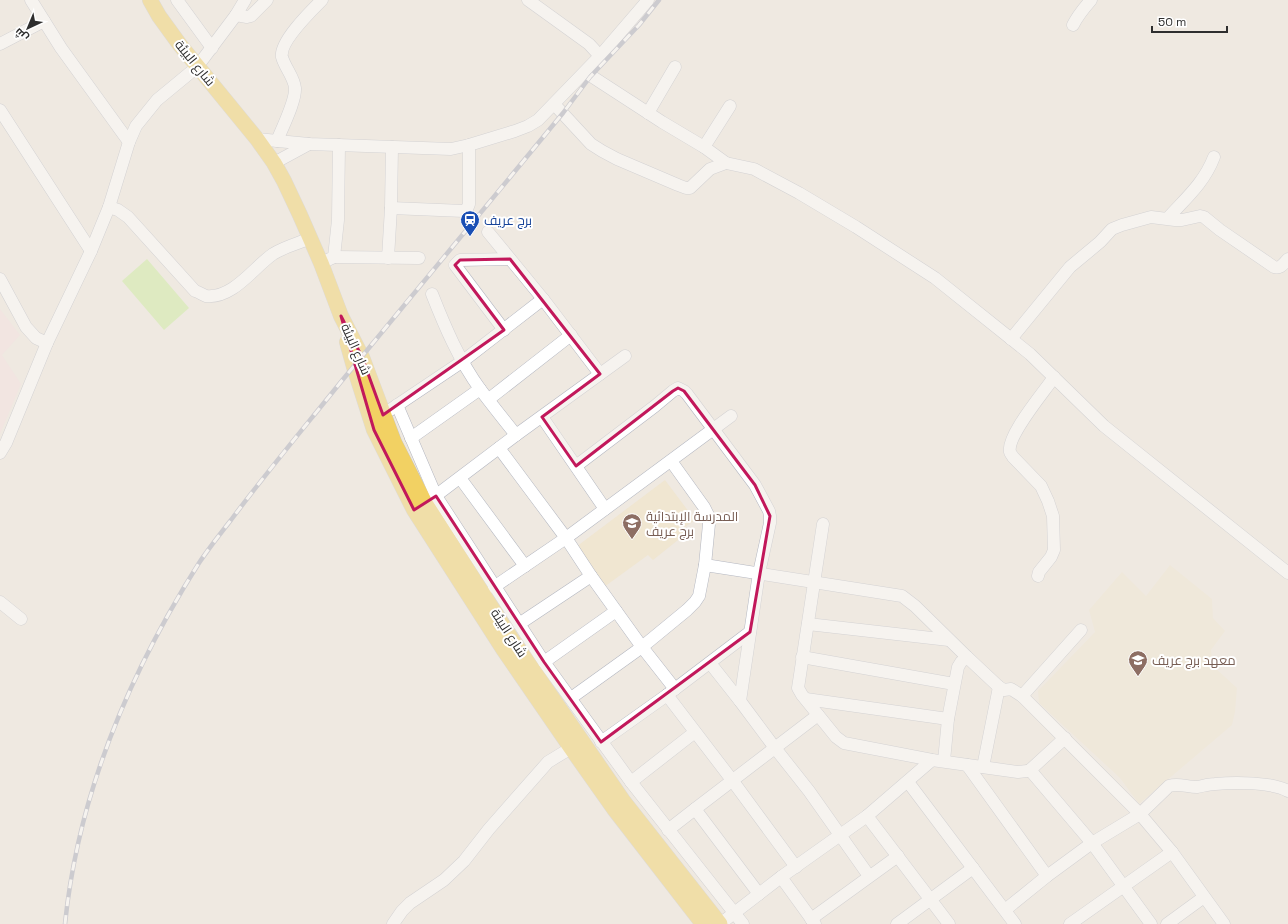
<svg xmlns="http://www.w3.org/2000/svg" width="1288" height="924" viewBox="0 0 1288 924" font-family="'Space Grotesk',Cairo,sans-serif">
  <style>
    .education { fill: #f0e6d1 }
    .medical { fill: #f5dfe0 }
    .pitch { fill: #c9ec9a }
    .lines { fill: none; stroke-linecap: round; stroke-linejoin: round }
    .minor-casing { stroke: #b4b7c1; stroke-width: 13 }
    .major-casing { stroke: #c9c9c9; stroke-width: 16 }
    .minor { stroke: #fff; stroke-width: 12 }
    .major { stroke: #f2d163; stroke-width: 15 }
    .rail-casing { stroke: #a3a6b8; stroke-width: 4.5 }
    .rail { stroke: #fff; stroke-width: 3; stroke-dasharray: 9; stroke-linecap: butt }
    .marked { fill: none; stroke: #c2185b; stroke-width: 3; stroke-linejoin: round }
    .labels { text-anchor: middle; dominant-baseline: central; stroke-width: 4; stroke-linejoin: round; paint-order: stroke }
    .street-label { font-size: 13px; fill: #2e2e2e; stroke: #fff }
    .transit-label { font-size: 13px; fill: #164399; stroke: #fff; text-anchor: start }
    .education-label { font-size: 13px; fill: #785e54; stroke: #fff; text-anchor: start }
  </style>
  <rect width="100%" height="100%" fill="#efe9e1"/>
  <g class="education">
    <polygon points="665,480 695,520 685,527 688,532 653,560 648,555 604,587 576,547"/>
    <polygon points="1170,565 1212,599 1213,618 1225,631 1211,650 1213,666 1237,688 1235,712 1232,725 1139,804 1120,778 1039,703 1038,691 1095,632 1089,610 1122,572 1146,596"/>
  </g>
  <polygon class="medical" points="0,309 20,335 2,355 21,384 0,434"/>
  <polygon class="pitch" points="147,259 189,308 164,330 122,281"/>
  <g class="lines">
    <g class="minor-casing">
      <g id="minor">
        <polyline points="31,0 61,48 129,142"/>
        <polyline points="177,0 212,48"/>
        <polyline points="528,0 589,44 600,56"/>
        <polyline points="236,15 247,17 251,16 267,0"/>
        <path d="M 1073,25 C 1078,15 1084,8 1091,0"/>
        <polyline points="0,44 44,21"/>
        <polyline points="585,72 662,122 704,147 726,163 754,169 799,193 856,227 935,278 1030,354 1104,426 1288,573"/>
        <polyline points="554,104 591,144 602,151 617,159 678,185 686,188 690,188 710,169 726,163"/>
        <polyline points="0,110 91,251"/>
        <polyline points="648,113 675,67"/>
        <polyline points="257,139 309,144 451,149 469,145 515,131 528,126 538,120 600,56 648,0"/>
        <path d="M 277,141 C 282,128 296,101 295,88 C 294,77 285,68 282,57 C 279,42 312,10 322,0"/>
        <polyline points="704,147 730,106"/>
        <polyline points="274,163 309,144"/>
        <path d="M 109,207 L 118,210 L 128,217 L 195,291 C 199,292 203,295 206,296 C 233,299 254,267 273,254 C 284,247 299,243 311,238"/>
        <polyline points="391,208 464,211 467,209 469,204 469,145"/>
        <path d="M 1168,218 C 1186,198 1204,183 1214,157"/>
        <polyline points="488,232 543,299 600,374"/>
        <polyline points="334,257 419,258"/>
        <polyline points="388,258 391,208 392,147"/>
        <polyline points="321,263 334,257 338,220 339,145"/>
        <polyline points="0,279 26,327 36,338 47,343"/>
        <path d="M 432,294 C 445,327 459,360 480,389 C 492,405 504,420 516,435"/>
        <polyline points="504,330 455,265 460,260 510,259"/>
        <path d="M 1011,339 L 1070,267 L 1100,242 L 1112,229 L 1122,225 L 1151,217 L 1175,220 L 1182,220 L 1200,216 L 1204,217 L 1220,230 L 1274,267 C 1281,269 1283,264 1288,259"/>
        <polyline points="489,399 571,335"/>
        <polyline points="397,405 436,496 544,662 631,782 743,924"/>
        <polyline points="390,410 463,361 543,299"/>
        <polyline points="542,417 605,509"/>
        <polyline points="411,438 480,389"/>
        <polyline points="499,448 566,538 591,576 642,647 675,689"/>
        <polyline points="0,453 6,443 47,343 91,251 109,207 129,142 136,126 157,100 197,67 236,15 245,0"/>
        <polyline points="576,466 655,406 673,391 678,388 684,391 687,394 755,485 769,511 770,516 770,523 759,573 740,701"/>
        <polyline points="460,478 525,566"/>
        <polyline points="430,500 516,435 625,356"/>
        <polyline points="823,524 798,688 802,695 836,737 844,743 932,760 1018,772 1027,771 1030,770 1065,738"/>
        <polyline points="705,565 902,596 915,606 967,657"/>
        <path d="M 1038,576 L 1039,572 L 1051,557 L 1054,550 L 1053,516 L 1048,501 L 1041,486 L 1013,457 C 1012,455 1010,453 1010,452 C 1006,436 1045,391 1054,377"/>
        <polyline points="494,587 566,538 731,416"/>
        <polyline points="0,602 21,619"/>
        <polyline points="519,624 591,576"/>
        <polyline points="808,624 949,640"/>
        <polyline points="802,657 954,684"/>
        <polyline points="544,662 616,611"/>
        <polyline points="710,663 740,701 775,748 809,791 869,876"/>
        <polyline points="667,695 732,780 796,867"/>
        <polyline points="1022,696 1081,630"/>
        <polyline points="571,698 642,647 687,610 695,602 699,596 705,565 709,524 709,517 704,507 671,461"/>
        <polyline points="806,699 948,719"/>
        <polyline points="601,742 667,695 750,632"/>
        <polyline points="944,761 948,719 958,667 961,662 967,657 999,687"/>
        <polyline points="967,765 1047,876"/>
        <polyline points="983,767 999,687 1004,690 1011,689 1022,696 1140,814 1172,852 1224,924"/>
        <polyline points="1030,770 1092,843 1151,924"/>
        <polyline points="631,782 695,732"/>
        <polyline points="908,782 1015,924"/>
        <polyline points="695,809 759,894"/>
        <polyline points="867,816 949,924"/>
        <polyline points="668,830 695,809 818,715"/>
        <polyline points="781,877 815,924"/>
        <path d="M 1005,910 L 1047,876 L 1092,843 L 1140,814 L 1169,786 C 1178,783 1187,787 1197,787 C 1203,786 1209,784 1215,784 C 1234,782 1272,782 1288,791"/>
        <polyline points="811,919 898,856"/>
        <polyline points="393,924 402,911 410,903 444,880 464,861 489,829 548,762 571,748"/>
        <polyline points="720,924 781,877 867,816 932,760"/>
        <polyline points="897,924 973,868"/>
        <polyline points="1070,924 1172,852"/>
        <polyline points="1167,924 1204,897"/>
      </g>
    </g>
    <g class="major-casing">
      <g id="major">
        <polyline points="150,0 159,16 180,45 257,139 274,163 284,181 300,215 321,263 341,316 362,357 394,442 425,503 513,641 582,741 624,802 720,924"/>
        <polyline points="347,342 354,367 374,430 414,510 503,649 571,748 614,809 703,924"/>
      </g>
    </g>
    <use href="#minor" class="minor"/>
    <use href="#major" class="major"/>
    <g class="rail-casing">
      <path id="rail" d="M 65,924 C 78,795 130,672 199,563 C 209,548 220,534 231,520 C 266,473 303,429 340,383 C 414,293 489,203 563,113 L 590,77 L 639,25 L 659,0"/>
    </g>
    <use href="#rail" class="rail"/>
  </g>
  <path d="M0 0H1288V924H0ZM 510,259 L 600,374 L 542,417 L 576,466 L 673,391 L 678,388 L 684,391 L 755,485 L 770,516 L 750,632 L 601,742 L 544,662 L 436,496 L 414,510 L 374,430 L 341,316 L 362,357 L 383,415 L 504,330 L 455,265 L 460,260 Z" fill="#efe9e1" fill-opacity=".55" fill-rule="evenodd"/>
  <path class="marked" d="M 510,259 L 600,374 L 542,417 L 576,466 L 673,391 L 678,388 L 684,391 L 755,485 L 770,516 L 750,632 L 601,742 L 544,662 L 436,496 L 414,510 L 374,430 L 341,316 L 362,357 L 383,415 L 504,330 L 455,265 L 460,260 Z"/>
  <defs>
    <g id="station-pin" transform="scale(1)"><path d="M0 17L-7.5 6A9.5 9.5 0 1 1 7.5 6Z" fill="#1a4fb4" stroke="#fff"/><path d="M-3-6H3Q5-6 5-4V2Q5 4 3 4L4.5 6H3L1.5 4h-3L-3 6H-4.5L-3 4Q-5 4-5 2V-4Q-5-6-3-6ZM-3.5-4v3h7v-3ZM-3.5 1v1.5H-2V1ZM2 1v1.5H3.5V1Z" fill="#fff"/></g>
    <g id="school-pin" transform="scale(1)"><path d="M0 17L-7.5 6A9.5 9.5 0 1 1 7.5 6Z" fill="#8d6e63" stroke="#fff"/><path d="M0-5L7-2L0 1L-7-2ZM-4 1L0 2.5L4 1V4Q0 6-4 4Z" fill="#fff"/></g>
  </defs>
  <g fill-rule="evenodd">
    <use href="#station-pin" x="470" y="220"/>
    <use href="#school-pin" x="632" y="523"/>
    <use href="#school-pin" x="1138" y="660"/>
  </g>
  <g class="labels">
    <g class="street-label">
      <text transform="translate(195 63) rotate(51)">شارع البيئة</text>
      <text transform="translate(356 349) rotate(66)">شارع البيئة</text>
      <text transform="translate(509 633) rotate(57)">شارع البيئة</text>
    </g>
    <g class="transit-label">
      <text x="484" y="220">برج عريف</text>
    </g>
    <g class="education-label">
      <text x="646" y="516">المدرسة الإبتدائية<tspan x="646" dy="15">برج عريف</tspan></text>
      <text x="1152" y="660">معهد برج عريف</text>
    </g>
  </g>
  <g transform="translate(28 28) rotate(224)" stroke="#ffffff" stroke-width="3" paint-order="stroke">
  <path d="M0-3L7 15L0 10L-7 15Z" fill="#2e2e2e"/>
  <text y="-6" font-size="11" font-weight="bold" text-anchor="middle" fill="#2e2e2e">ش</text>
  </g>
  <path d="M1152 26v6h75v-6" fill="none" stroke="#2e2e2e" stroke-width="2"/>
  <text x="1158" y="26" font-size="12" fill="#2e2e2e" stroke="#ffffff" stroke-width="3" paint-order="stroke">50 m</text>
</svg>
